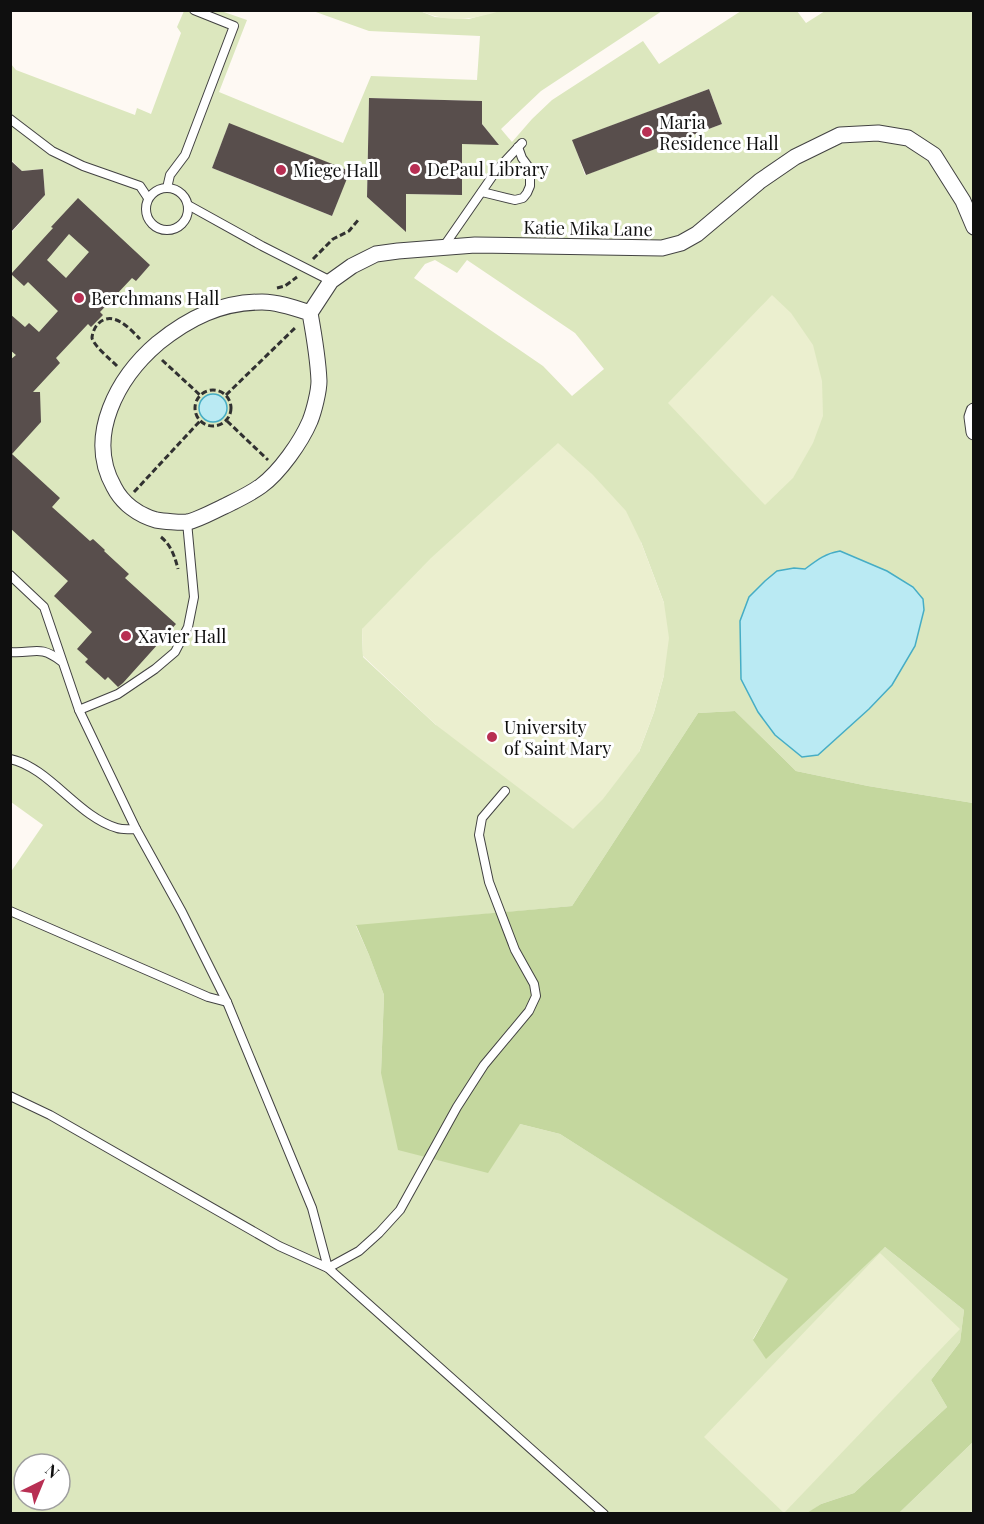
<svg xmlns="http://www.w3.org/2000/svg" width="984" height="1524" viewBox="0 0 984 1524" font-family="'Playfair Display',serif">
  <style>
    .green { fill: #dce7be; fill-rule: evenodd }
    .forest { fill: #c4d79e }
    .pitch { fill: #ebefcf }
    .water { fill: #baeaf3; stroke: #46adc5; stroke-width: 1.5 }
    .building { fill: #584e4c; fill-rule: evenodd }
    .lines { fill: none; stroke-linecap: round; stroke-linejoin: round }
    .lane-casing { stroke: #424242; stroke-width: 10 }
    .street-casing { stroke: #424242; stroke-width: 17 }
    .path { stroke: #313131; stroke-width: 3; stroke-dasharray: 6 3; stroke-linecap: butt }
    .lane { stroke: #fff; stroke-width: 8 }
    .street { stroke: #fff; stroke-width: 15 }
    .poi-dot { fill: #b82f53; stroke: #fff; stroke-width: 2 }
    .labels { text-anchor: middle; dominant-baseline: central; stroke-width: 6; stroke-linejoin: round; paint-order: stroke }
    .poi-label { font-size: 18px; fill: #0f0f0f; stroke: #fff; text-anchor: start }
    .street-label { font-size: 18px; fill: #0f0f0f; stroke: #fff }
  </style>
  <rect width="100%" height="100%" fill="#fef9f3"/>
  <g class="green">
    <path d="M 500,10 L 662,11 L 541,91 L 501,129 L 512,142 L 532,119 L 552,100 L 643,41 L 659,64 L 741,11 L 797,11 L 806,23 L 825,11 L 973,11 L 973,803 L 868,786 L 796,771 L 735,711 L 698,713 L 572,906 L 356,926 L 369,955 L 384,995 L 381,1073 L 520,1124 L 560,1134 L 789,1279 L 753,1339 L 885,1247 L 964,1310 L 960,1342 L 931,1380 L 947,1407 L 854,1493 L 821,1504 L 807,1514 L 11,1513 L 10,873 L 43,825 L 11,802 L 11,233 L 45,195 L 43,169 L 22,171 L 11,160 L 11,64 L 16,70 L 135,115 L 137,108 L 151,114 L 181,33 L 177,27 L 184,11 L 221,11 L 247,20 L 219,92 L 343,143 L 371,76 L 477,80 L 480,36 L 369,31 L 313,11 L 420,11 L 435,17 L 469,19 ZM 709,89 L 722,124 L 585,175 L 573,140 ZM 369,98 L 482,101 L 482,124 L 498,144 L 462,144 L 462,195 L 406,194 L 405,231 L 367,197 ZM 229,124 L 349,171 L 332,216 L 212,168 ZM 435,260 L 457,273 L 467,260 L 575,333 L 604,369 L 572,396 L 543,366 L 414,278 L 425,264 ZM 641,542 L 664,603 L 664,675 L 654,712 L 639,752 L 436,725 L 363,657 L 362,629 ZM 831,552 L 841,552 L 856,559 L 924,610 L 915,646 L 892,685 L 869,709 L 818,755 L 802,757 L 775,735 L 758,712 L 741,679 L 740,656 L 794,568 L 805,569 L 818,559 ZM 24,1464 L 60,1464 L 60,1500 L 24,1500 Z"/>
    <polygon points="973,1442 973,1513 899,1513"/>
  </g>
  <polygon class="forest" points="735,711 796,771 868,786 973,803 973,1442 899,1513 807,1513 821,1504 854,1493 947,1407 931,1380 960,1342 964,1310 885,1247 766,1359 753,1340 788,1279 560,1134 520,1124 488,1173 398,1150 381,1073 384,995 369,955 356,925 572,906 698,713"/>
  <g class="pitch">
    <path d="M 420,11 L 500,11 C 471,20 449,23 420,11 Z"/>
    <polygon points="772,295 791,313 813,345 822,381 823,416 813,443 793,478 765,505 668,403"/>
    <polygon points="558,443 593,475 626,511 641,542 664,603 669,638 664,675 654,712 639,752 603,799 573,829 436,725 363,656 362,629 431,558"/>
    <polygon points="880,1253 960,1329 784,1513 704,1437"/>
  </g>
  <g class="water">
    <circle cx="213" cy="408" r="14"/>
    <path d="M 840,551 L 887,571 L 913,587 L 923,599 L 924,610 L 915,646 L 892,685 L 869,709 L 818,755 L 802,757 L 775,735 L 758,712 L 741,679 L 740,621 L 749,597 L 765,581 L 777,571 L 794,568 L 805,569 C 817,560 826,553 840,551 Z"/>
  </g>
  <g class="building">
    <polygon points="709,89 722,124 586,175 572,140"/>
    <polygon points="369,98 482,101 482,124 499,145 462,144 462,195 406,194 406,232 367,197"/>
    <polygon points="229,123 350,171 332,216 212,168"/>
    <polygon points="10,160 22,171 43,169 45,195 10,233"/>
    <path d="M 78,198 L 150,265 L 136,281 L 132,278 L 100,312 L 103,315 L 91,327 L 88,324 L 56,358 L 60,363 L 33,392 L 40,392 L 41,422 L 12,454 L 60,498 L 52,507 L 90,541 L 93,539 L 105,550 L 104,551 L 129,574 L 125,578 L 176,624 L 123,683 L 118,687 L 108,677 L 105,680 L 85,662 L 88,659 L 77,649 L 92,632 L 54,596 L 68,581 L 10,528 L 10,360 L 16,355 L 10,350 L 10,314 L 25,327 L 29,323 L 39,332 L 58,311 L 28,282 L 24,286 L 11,274 L 53,228 L 51,227 ZM 69,234 L 89,252 L 66,278 L 47,260 Z"/>
  </g>
  <g class="lines">
    <g class="lane-casing">
      <g id="lane">
        <polyline points="10,119 52,151 83,166 140,186 148,198"/>
        <circle cx="167" cy="209" r="21"/>
        <polyline points="167,188 170,175 185,155 234,26 194,10"/>
        <polyline points="482,192 515,200 523,198 527,193 530,186 530,169 522,158 518,147"/>
        <polyline points="188,205 262,246 331,281"/>
        <polyline points="444,246 496,171 522,143"/>
        <polyline points="10,575 44,607 79,710"/>
        <path d="M 10,652 C 34,654 39,644 61,661"/>
        <path d="M 10,759 C 49,767 78,817 117,828 C 123,830 129,829 136,829 L 182,912 L 227,1002 L 312,1208 L 328,1268 L 359,1251 L 379,1233 L 400,1210 L 457,1107 L 484,1065 L 529,1011 L 536,996 L 534,984 L 515,950 L 489,882 L 479,835 L 482,818 L 505,791"/>
        <polyline points="136,829 79,710 118,694 155,669 175,652 188,627 194,597 187,522"/>
        <polyline points="10,911 208,997 227,1002"/>
        <polyline points="10,1096 50,1115 279,1246 328,1268 604,1514"/>
      </g>
    </g>
    <g class="street-casing">
      <g id="street">
        <path d="M 310,313 C 295,308 278,302 262,302 C 221,302 189,318 158,343 C 118,377 85,436 114,487 C 122,503 138,515 156,520 C 162,521 181,523 188,522 C 200,519 214,511 225,506 C 237,500 250,494 261,486 C 280,472 301,442 310,421 C 314,411 319,391 319,381 C 318,358 314,335 310,313 L 331,281 L 352,266 L 376,254 L 398,251 L 475,245 L 662,248 L 681,243 L 697,234 L 760,181 L 795,157 L 840,135 L 878,133 L 908,138 L 934,155 L 963,201 L 974,227"/>
        <polyline points="974,411 972,417 974,432"/>
      </g>
    </g>
    <g class="path">
      <polyline points="313,259 333,239 349,231 359,219"/>
      <polyline points="277,288 285,286 297,277"/>
      <polyline points="162,360 200,395"/>
      <path d="M 117,366 C 111,360 94,346 92,338 C 92,334 95,327 97,325 C 112,308 130,329 140,339"/>
      <circle cx="213" cy="408" r="18"/>
      <polyline points="226,395 296,327"/>
      <polyline points="227,421 268,460"/>
      <polyline points="134,492 200,421"/>
      <path d="M 161,537 C 171,545 175,557 178,569"/>
    </g>
    <use href="#lane" class="lane"/>
    <use href="#street" class="street"/>
  </g>
  <g class="poi-dot">
    <circle cx="647" cy="132" r="6"/>
    <circle cx="415" cy="169" r="6"/>
    <circle cx="281" cy="170" r="6"/>
    <circle cx="79" cy="298" r="6"/>
    <circle cx="126" cy="636" r="6"/>
    <circle cx="492" cy="737" r="6"/>
  </g>
  <g class="labels">
    <g class="poi-label">
      <text x="659" y="122">Maria<tspan x="659" dy="21">Residence Hall</tspan></text>
      <text x="427" y="169">DePaul Library</text>
      <text x="293" y="170">Miege Hall</text>
      <text x="91" y="298">Berchmans Hall</text>
      <text x="138" y="636">Xavier Hall</text>
      <text x="504" y="727">University<tspan x="504" dy="21">of Saint Mary</tspan></text>
    </g>
    <g class="street-label">
      <text transform="translate(588 228) rotate(1)">Katie Mika Lane</text>
    </g>
  </g>
  <rect width="984" height="1524" fill="none" stroke="#0f0f0f" stroke-width="24"/>
  <g transform="translate(42 1482) rotate(43)"><circle r="28" fill="#ffffff" stroke="#9f9f9f" stroke-width="1.5"/>
  <path d="M0-4.5L10 22L0 15L-10 22Z" fill="#b82f53"/>
  <text y="-9" font-size="16" font-weight="bold" text-anchor="middle" fill="#0f0f0f">N</text>
  </g>
</svg>
